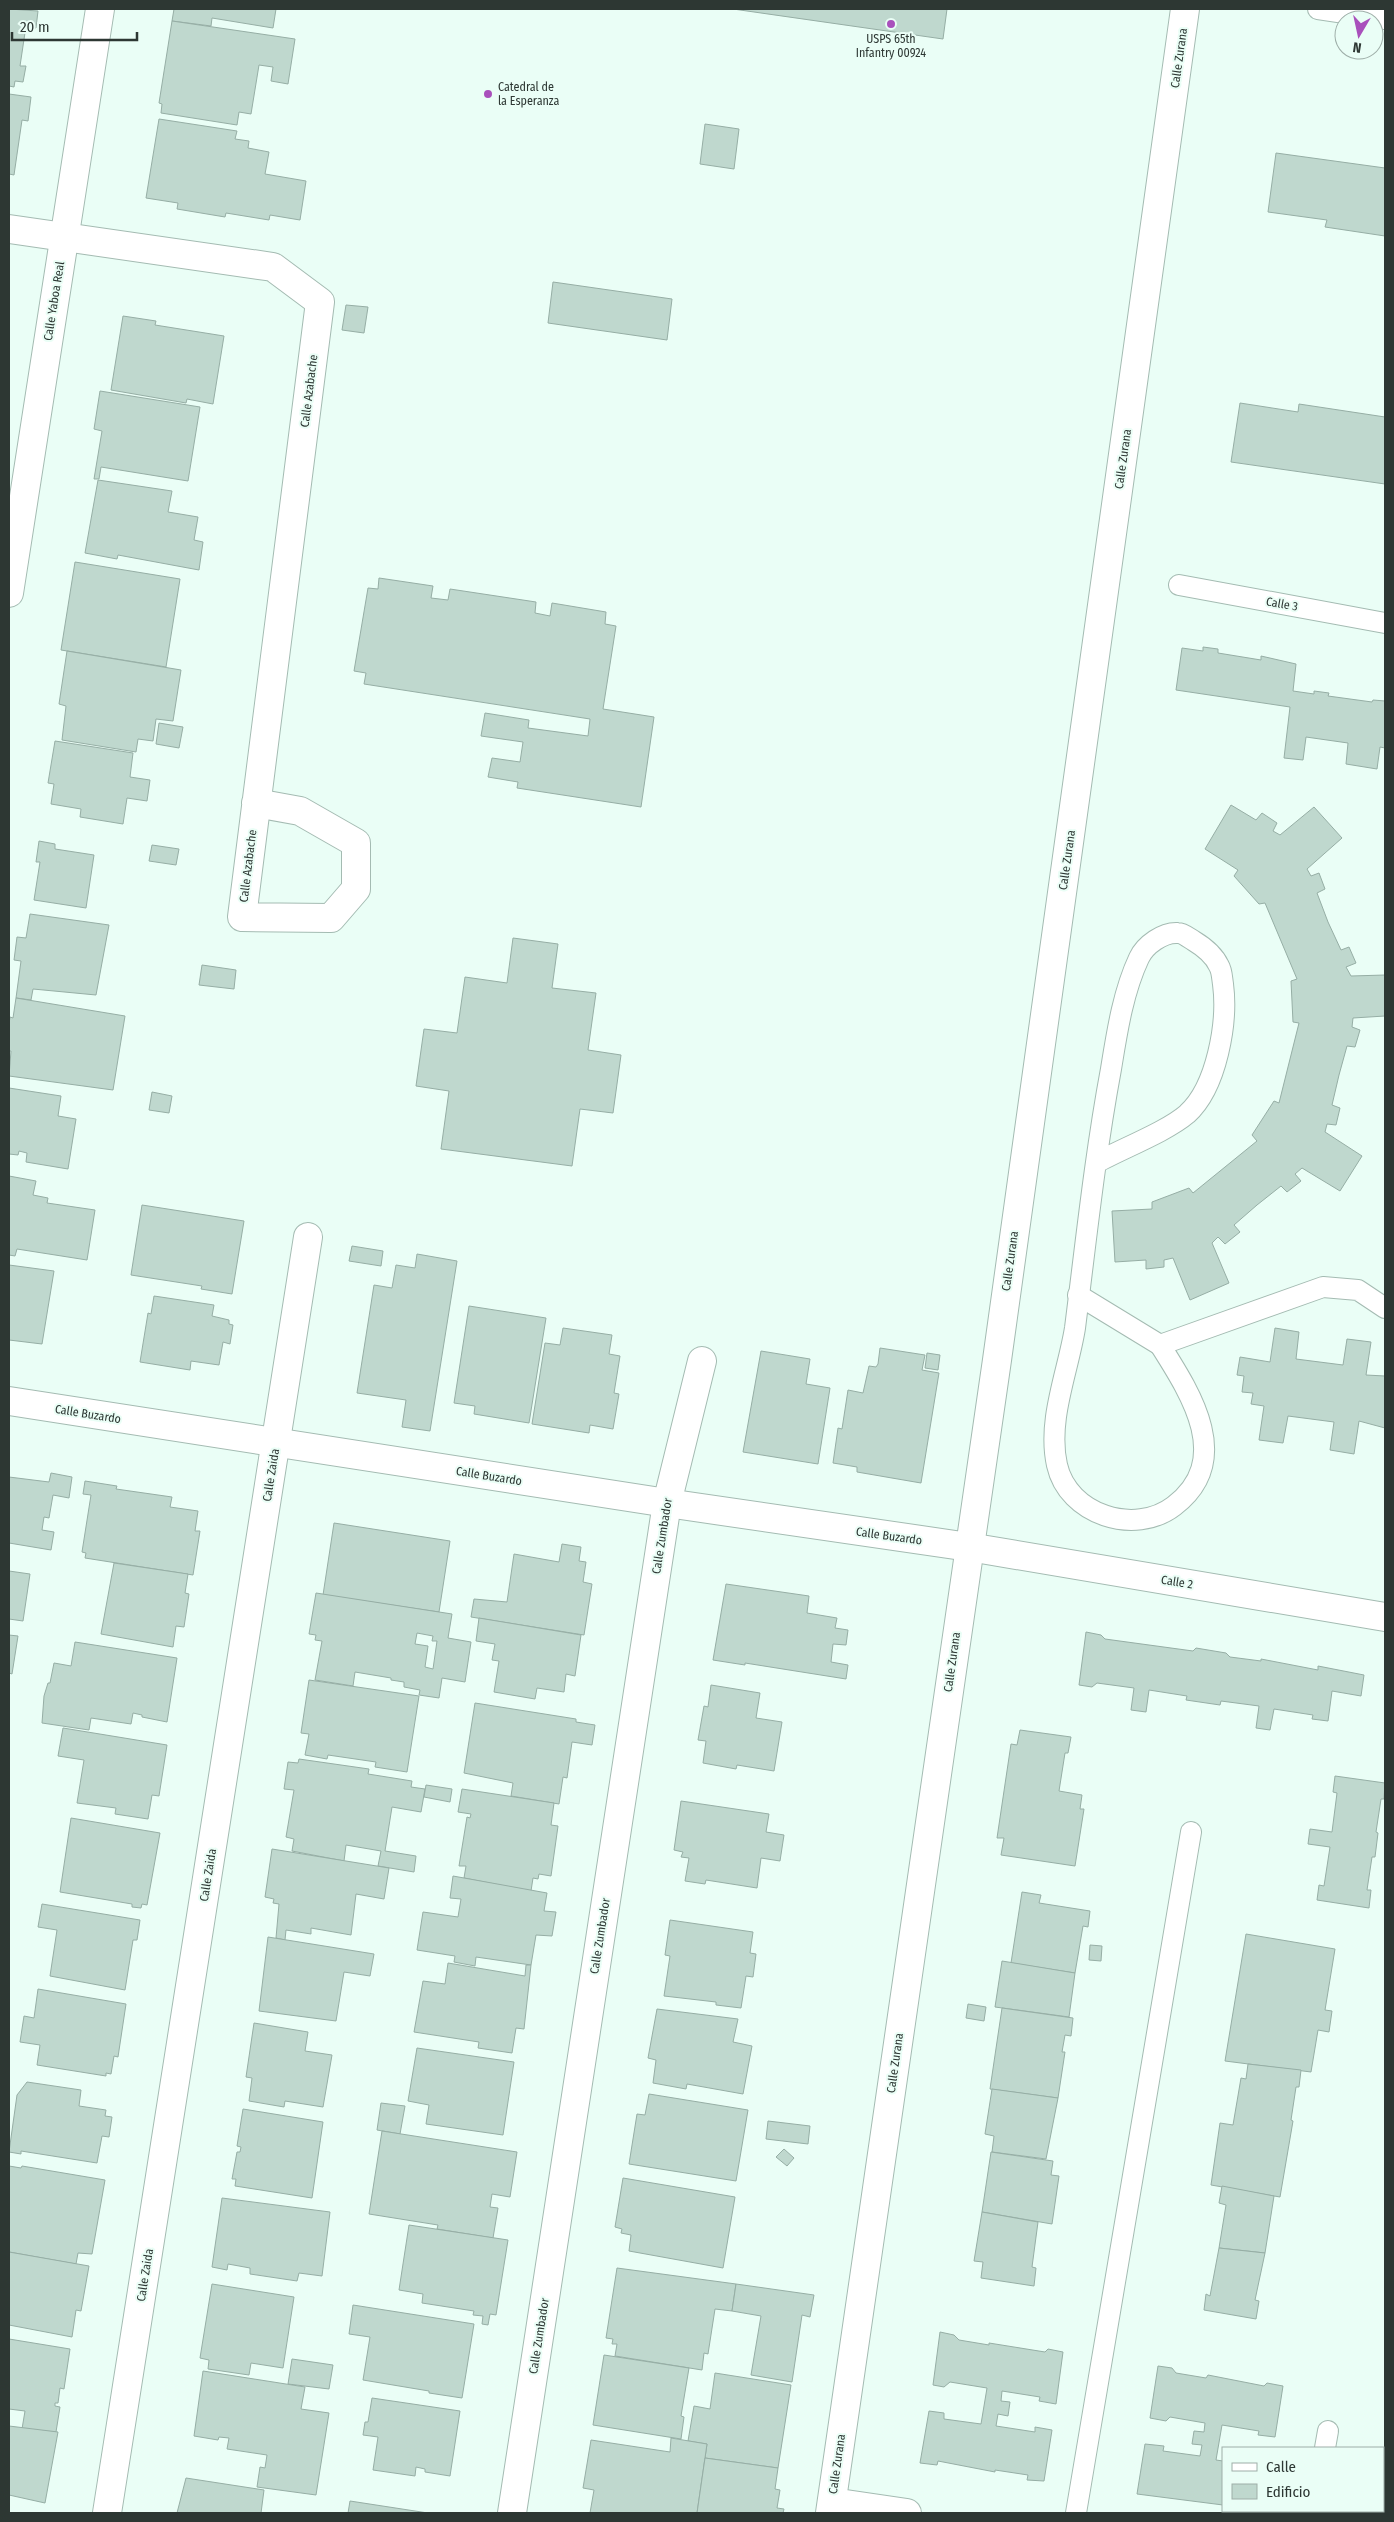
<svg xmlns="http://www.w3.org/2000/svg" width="1394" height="2522" viewBox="0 0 1394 2522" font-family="'Fira Sans Condensed',sans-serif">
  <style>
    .building { fill: #bfd8ce; stroke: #96aea5; fill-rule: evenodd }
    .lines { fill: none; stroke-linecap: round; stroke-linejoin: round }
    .lane-casing { stroke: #a4bbb2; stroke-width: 22 }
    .street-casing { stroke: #a4bbb2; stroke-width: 30 }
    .lane { stroke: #fff; stroke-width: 20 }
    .street { stroke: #fff; stroke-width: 28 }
    .poi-dot { fill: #a950bc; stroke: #eafef6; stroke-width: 2 }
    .labels { text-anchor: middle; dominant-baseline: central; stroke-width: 4; stroke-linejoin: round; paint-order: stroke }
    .poi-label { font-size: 12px; fill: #2d3733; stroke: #eafef6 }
    .street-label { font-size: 12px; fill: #2d3733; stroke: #eafef6 }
  </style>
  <rect width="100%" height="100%" fill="#eafef6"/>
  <g class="building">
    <polygon points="9,9 38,11 36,28 26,26 20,66 26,66 23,82 15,81 14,87 9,86"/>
    <polygon points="174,9 276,9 273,28 212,18 211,26 172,21"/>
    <polygon points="733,9 947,9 943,39"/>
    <polygon points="172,21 295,39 288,84 271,81 273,67 259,65 251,114 239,112 237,125 161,113 162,104 159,103"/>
    <polygon points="9,94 31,97 28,121 22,120 14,175 9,174"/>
    <polygon points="159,119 237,131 235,139 249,141 248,148 269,152 265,174 306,181 300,220 270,215 269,220 226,213 225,217 177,209 178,203 146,198"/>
    <polygon points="705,124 739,129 734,169 700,164"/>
    <polygon points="1276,153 1385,168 1385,236 1325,227 1327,220 1268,212"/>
    <polygon points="553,282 672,299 667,340 548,323"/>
    <polygon points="346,305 368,307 364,333 342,330"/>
    <polygon points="123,316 156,321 155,325 224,336 213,404 187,399 186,403 111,390"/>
    <polygon points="100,391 200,407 188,481 101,467 99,479 94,479 102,431 94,429"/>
    <polygon points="1240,403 1298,412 1299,404 1385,417 1385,484 1231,462"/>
    <polygon points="98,480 172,491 168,512 198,517 194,540 203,542 199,570 118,555 117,559 85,553"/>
    <polygon points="75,562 180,579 166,667 61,650"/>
    <polygon points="379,578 433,586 431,598 448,600 450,589 536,602 535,613 550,616 552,603 606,612 605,624 616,626 603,709 654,717 641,807 517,788 518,782 488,777 492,758 520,762 523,742 481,736 485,713 529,720 528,728 588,736 590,719 364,684 366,673 354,671 368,588 378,589"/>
    <polygon points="1203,647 1218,649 1218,653 1261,660 1261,656 1296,664 1293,691 1314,694 1314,691 1329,693 1328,696 1372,702 1373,700 1385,701 1385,748 1380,747 1377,769 1346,764 1348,743 1306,737 1303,760 1284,758 1290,707 1176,690 1182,648 1203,651"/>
    <polygon points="67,651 181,670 173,721 156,719 153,741 138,739 136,752 62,740 66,706 59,704"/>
    <polygon points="159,723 183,727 179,748 156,744"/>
    <polygon points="55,741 133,753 130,777 150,780 147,801 127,798 123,824 80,817 81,809 51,804 54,784 48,783"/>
    <polygon points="1231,805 1256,820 1262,813 1277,823 1273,831 1280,835 1314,807 1342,838 1307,869 1311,876 1319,873 1325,889 1317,893 1328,922 1341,950 1349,947 1356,963 1346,967 1351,976 1385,975 1385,1016 1353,1018 1352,1027 1360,1030 1355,1047 1347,1046 1339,1075 1332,1105 1340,1108 1336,1125 1327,1124 1325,1132 1362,1156 1340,1191 1302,1168 1295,1174 1301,1181 1287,1192 1281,1186 1257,1205 1234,1225 1240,1232 1225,1244 1218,1237 1212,1243 1229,1283 1190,1300 1173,1258 1164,1260 1164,1267 1146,1269 1146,1260 1115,1262 1112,1211 1152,1209 1152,1202 1189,1188 1193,1193 1257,1141 1252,1135 1274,1101 1279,1103 1299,1023 1293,1022 1291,981 1297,979 1265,903 1259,904 1234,876 1238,870 1205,849"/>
    <polygon points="39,841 55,844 55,849 94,855 86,908 34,900 40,862 36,862"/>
    <polygon points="152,845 179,849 176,865 149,861"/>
    <polygon points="30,914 109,925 96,995 33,989 31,1000 16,998 21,961 14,960 17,937 26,938"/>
    <polygon points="513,938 558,944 552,988 596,993 588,1050 621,1055 613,1113 580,1109 572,1166 441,1149 449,1091 416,1086 424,1029 457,1033 465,977 507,983"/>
    <polygon points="202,965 236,970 234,989 199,985"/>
    <polygon points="16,998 125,1016 113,1090 9,1076 11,1051 9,1051 9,1024 10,1017 13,1018"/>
    <polygon points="9,1088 61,1096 58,1116 76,1119 68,1169 26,1162 27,1153 19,1151 18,1155 9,1154"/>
    <polygon points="152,1092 172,1096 169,1113 149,1110"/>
    <polygon points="9,1176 36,1181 33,1195 48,1198 47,1203 95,1210 87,1260 17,1249 15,1256 9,1255"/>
    <polygon points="142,1205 244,1221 232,1294 201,1289 202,1286 131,1275"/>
    <polygon points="352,1246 383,1251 381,1266 349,1261"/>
    <polygon points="417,1254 457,1261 430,1431 402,1427 406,1400 357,1393 374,1285 392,1288 396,1265 415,1268"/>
    <polygon points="9,1265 54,1271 42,1344 9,1340"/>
    <polygon points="154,1296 214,1305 212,1316 229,1320 229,1324 233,1325 230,1344 223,1342 219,1365 191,1361 190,1370 140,1362 148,1313 151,1314"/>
    <polygon points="469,1306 546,1318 529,1423 474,1414 475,1406 454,1403"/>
    <polygon points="563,1328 612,1335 609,1354 620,1356 614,1393 619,1394 613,1429 590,1425 589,1433 532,1424 545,1343 560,1345"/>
    <polygon points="1275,1328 1299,1332 1296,1359 1343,1365 1347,1339 1371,1342 1366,1375 1385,1376 1385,1428 1359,1421 1354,1454 1330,1450 1334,1422 1288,1416 1283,1443 1259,1440 1264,1406 1251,1404 1253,1393 1242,1392 1244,1376 1237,1375 1240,1357 1270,1362"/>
    <polygon points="880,1348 925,1355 922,1370 939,1373 921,1483 857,1472 857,1467 833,1463 838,1428 842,1429 848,1390 863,1393 869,1366 876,1367 878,1364"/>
    <polygon points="761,1351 810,1359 806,1384 830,1388 818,1464 743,1452"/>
    <polygon points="927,1353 940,1355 938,1370 925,1368"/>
    <polygon points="51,1473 72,1477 69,1498 53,1495 49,1518 44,1517 42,1530 54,1532 51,1550 9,1543 9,1477 49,1482"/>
    <polygon points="85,1481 117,1486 116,1489 172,1497 170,1507 198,1511 195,1531 200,1531 193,1575 85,1558 86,1553 82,1552 91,1495 83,1494"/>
    <polygon points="334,1523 450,1541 439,1612 323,1595"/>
    <polygon points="562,1544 581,1547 579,1561 586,1562 583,1582 592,1584 584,1635 471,1617 474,1599 507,1602 514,1554 559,1562"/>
    <polygon points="114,1563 188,1574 185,1593 189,1594 184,1627 176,1626 173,1647 101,1634"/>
    <polygon points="9,1571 30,1574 23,1621 9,1619"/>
    <polygon points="726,1584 809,1596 807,1613 837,1618 835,1628 848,1630 846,1645 833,1644 831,1662 848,1665 846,1679 745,1663 745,1665 713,1660"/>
    <path d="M 316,1593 L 452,1614 L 448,1638 L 471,1642 L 465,1682 L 442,1678 L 439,1698 L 419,1695 L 420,1690 L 404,1687 L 404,1682 L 391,1680 L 391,1678 L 355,1672 L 353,1686 L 315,1680 L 322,1641 L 315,1640 L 316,1635 L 309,1634 ZM 417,1633 L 433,1636 L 432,1641 L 437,1641 L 433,1669 L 425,1667 L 428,1646 L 415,1644 Z"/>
    <polygon points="479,1618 581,1635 575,1676 566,1674 564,1692 537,1688 535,1699 494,1692 499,1661 492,1660 495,1644 476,1641"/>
    <polygon points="1086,1632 1101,1635 1105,1639 1193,1651 1196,1648 1226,1653 1230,1657 1261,1661 1261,1659 1318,1670 1318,1666 1364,1675 1361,1696 1332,1691 1328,1721 1312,1719 1313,1715 1274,1709 1270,1730 1256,1728 1259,1706 1221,1701 1220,1705 1186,1700 1187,1696 1149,1690 1146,1712 1131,1710 1134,1688 1097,1683 1092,1687 1079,1685"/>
    <polygon points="9,1635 18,1636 12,1674 9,1673"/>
    <polygon points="75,1642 177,1658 167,1722 142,1717 142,1715 133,1713 131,1724 91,1718 89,1730 42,1723 44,1696 48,1683 50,1683 54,1663 71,1666"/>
    <polygon points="309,1680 419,1696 407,1772 375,1767 376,1762 328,1755 327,1759 305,1755 309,1734 301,1733"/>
    <polygon points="711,1685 760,1693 756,1718 782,1722 774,1771 737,1765 736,1769 703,1763 706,1741 698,1740 704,1706 708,1707"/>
    <polygon points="475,1703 576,1719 576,1722 595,1725 592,1745 572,1742 567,1778 563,1777 559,1804 511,1796 513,1783 464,1773"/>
    <polygon points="63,1728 167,1745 159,1796 152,1795 148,1819 115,1814 116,1808 77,1803 84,1760 58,1756"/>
    <polygon points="1020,1730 1071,1737 1068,1753 1065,1753 1059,1791 1082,1795 1080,1809 1084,1809 1075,1866 1001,1855 1004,1838 997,1838 1011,1744 1017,1745"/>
    <polygon points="299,1759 369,1769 368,1774 412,1781 411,1787 425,1789 421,1812 392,1807 385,1851 416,1856 414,1872 378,1866 381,1851 346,1845 344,1861 292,1851 294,1839 286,1837 294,1790 284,1789 288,1762 298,1763"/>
    <polygon points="1335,1776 1385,1783 1384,1799 1381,1799 1376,1832 1378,1833 1375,1857 1372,1857 1367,1890 1371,1890 1369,1908 1317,1900 1319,1885 1324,1886 1330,1847 1308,1844 1310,1829 1332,1832 1337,1793 1333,1792"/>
    <polygon points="426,1785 452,1789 450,1802 424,1797"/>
    <polygon points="462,1789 554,1803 551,1825 558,1826 551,1876 539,1874 538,1879 533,1878 531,1891 464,1878 466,1866 459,1866 467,1817 470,1818 471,1814 458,1812"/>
    <polygon points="681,1801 769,1814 766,1832 784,1835 780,1861 761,1858 757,1888 706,1880 705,1884 685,1881 689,1858 681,1857 683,1852 674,1850"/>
    <polygon points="71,1818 160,1833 147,1905 142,1904 141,1908 132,1907 132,1904 60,1892"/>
    <polygon points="272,1849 389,1868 384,1899 356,1894 351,1935 311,1928 311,1934 286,1930 285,1940 276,1938 279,1904 273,1903 274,1899 265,1897"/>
    <polygon points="453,1876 547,1893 544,1911 556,1912 552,1936 536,1935 531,1965 476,1957 475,1966 454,1962 455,1956 417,1950 423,1912 458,1917 461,1899 450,1898"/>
    <polygon points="1022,1892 1041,1895 1039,1903 1090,1911 1088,1927 1083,1926 1075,1973 1011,1963"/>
    <polygon points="42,1904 140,1920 137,1940 133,1940 125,1990 50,1976 57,1930 38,1927"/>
    <polygon points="670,1920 753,1932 750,1953 756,1954 753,1977 746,1976 741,2008 716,2005 716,2002 664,1996 670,1956 665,1955"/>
    <polygon points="1246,1934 1335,1949 1325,2010 1332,2011 1329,2032 1318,2030 1311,2072 1225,2061"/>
    <polygon points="268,1937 374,1954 370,1976 344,1972 336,2021 259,2011"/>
    <polygon points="1090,1945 1102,1946 1101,1961 1089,1960"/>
    <polygon points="1002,1961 1075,1973 1069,2017 995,2007"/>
    <polygon points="448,1963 525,1976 526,1965 531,1965 524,2029 516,2028 512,2053 478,2048 479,2042 414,2032 423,1981 445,1984"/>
    <polygon points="38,1989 126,2004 118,2057 114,2056 111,2074 106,2073 106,2076 37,2065 40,2045 20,2042 24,2016 34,2018"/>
    <polygon points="968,2004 986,2007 984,2021 966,2018"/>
    <polygon points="1002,2008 1073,2018 1071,2036 1065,2035 1062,2052 1065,2052 1058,2098 990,2089"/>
    <polygon points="657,2009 738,2019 733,2042 752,2046 743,2094 687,2084 686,2089 653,2083 656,2060 648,2058"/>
    <polygon points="254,2023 308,2032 305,2051 332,2055 323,2107 285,2101 284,2107 249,2101 252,2078 246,2077"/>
    <polygon points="417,2048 514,2062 503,2135 426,2124 429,2105 408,2101"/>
    <polygon points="1248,2064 1301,2070 1299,2087 1296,2087 1291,2120 1293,2121 1280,2197 1211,2185 1220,2123 1233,2125 1241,2078 1246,2079"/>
    <polygon points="27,2082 81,2090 79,2106 106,2110 105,2116 112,2117 109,2137 102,2136 97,2163 21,2151 21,2154 9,2152 17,2095"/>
    <polygon points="992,2089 1058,2098 1046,2159 992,2152 994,2136 985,2134"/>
    <polygon points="649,2094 748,2110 736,2181 629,2164 637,2114 645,2115"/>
    <polygon points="381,2103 405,2106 400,2134 377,2130"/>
    <polygon points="243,2109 323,2122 312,2198 235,2186 236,2179 232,2179 237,2152 240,2152 241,2147 237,2146"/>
    <polygon points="768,2121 810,2126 808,2144 766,2139"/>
    <polygon points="382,2131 517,2152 510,2197 492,2194 490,2207 498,2208 493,2238 437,2229 438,2225 369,2214"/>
    <polygon points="784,2149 794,2158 787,2166 776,2157"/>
    <polygon points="991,2152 1053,2161 1051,2175 1059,2176 1052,2224 982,2212"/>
    <polygon points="9,2166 21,2168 22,2166 105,2180 92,2254 78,2253 76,2264 9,2252"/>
    <polygon points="623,2178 735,2197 723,2268 629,2251 631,2235 621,2233 622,2229 615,2227"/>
    <polygon points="1222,2186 1274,2196 1265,2253 1219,2248 1226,2205 1219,2203"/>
    <polygon points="222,2198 330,2212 322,2276 299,2273 297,2281 250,2274 250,2268 228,2264 227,2270 212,2267"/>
    <polygon points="982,2212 1038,2222 1032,2267 1036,2268 1034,2286 981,2278 983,2262 974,2261"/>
    <polygon points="409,2225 508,2240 496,2315 490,2314 488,2325 482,2324 483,2316 473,2315 474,2311 422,2303 423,2294 399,2290"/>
    <polygon points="1219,2248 1265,2253 1255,2300 1259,2301 1256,2319 1204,2310 1206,2294 1210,2296"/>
    <polygon points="9,2252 89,2266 81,2311 76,2310 72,2337 9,2325"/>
    <polygon points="617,2268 736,2284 732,2311 715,2309 708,2354 704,2353 702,2370 615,2356 617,2344 612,2344 613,2339 606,2338"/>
    <polygon points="212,2284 294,2297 283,2368 251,2363 249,2375 208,2369 209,2360 200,2358"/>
    <polygon points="736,2284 814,2295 810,2317 802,2315 792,2382 751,2375 761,2316 732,2311"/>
    <polygon points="353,2305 474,2324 462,2398 429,2393 429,2391 363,2380 370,2337 349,2334"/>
    <polygon points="940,2332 954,2335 959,2340 989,2345 989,2343 1045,2352 1048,2349 1063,2352 1056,2404 1039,2401 1040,2397 1002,2391 1001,2401 1010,2402 1008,2416 998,2414 996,2426 1035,2432 1035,2427 1052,2430 1044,2481 1027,2480 1028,2475 995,2470 995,2472 938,2461 937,2465 920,2463 929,2411 944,2413 944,2419 981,2424 987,2388 950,2382 944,2387 933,2385"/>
    <polygon points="9,2339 70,2349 64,2389 60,2388 58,2403 55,2403 55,2406 60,2407 56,2432 22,2429 25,2411 9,2409"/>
    <polygon points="604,2355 689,2368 681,2416 684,2417 681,2439 593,2425"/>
    <polygon points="292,2359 333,2365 329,2389 288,2384"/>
    <polygon points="1158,2366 1172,2368 1176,2373 1206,2378 1208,2375 1264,2386 1267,2383 1283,2386 1275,2437 1258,2435 1259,2431 1222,2425 1216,2460 1223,2461 1223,2505 1137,2494 1145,2444 1164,2446 1163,2451 1200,2456 1202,2445 1192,2444 1194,2431 1204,2432 1205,2423 1170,2417 1166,2421 1150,2418"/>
    <polygon points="203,2371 305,2387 301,2409 329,2413 316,2495 257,2487 260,2467 265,2468 267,2455 227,2449 229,2438 219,2437 218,2440 194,2436"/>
    <polygon points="715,2373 791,2385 778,2468 705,2458 707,2444 688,2441 694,2406 710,2409"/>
    <polygon points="372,2398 460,2411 450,2476 425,2472 425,2469 416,2467 415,2476 373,2470 378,2437 363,2435 365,2422 368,2422"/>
    <polygon points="9,2426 58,2432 45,2503 9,2495"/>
    <polygon points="671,2438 707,2444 697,2513 590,2513 594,2490 583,2488 591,2440 670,2452"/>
    <polygon points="705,2458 778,2468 775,2489 780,2490 777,2508 784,2509 783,2513 697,2513"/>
    <polygon points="186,2478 264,2490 261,2513 177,2513"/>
    <polygon points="350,2501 428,2513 348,2513"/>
  </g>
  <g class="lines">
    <g class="lane-casing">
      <g id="lane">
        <polyline points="1318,9 1385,19"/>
        <polyline points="1179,585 1385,623"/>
        <path d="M 1096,1163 C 1121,1149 1166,1132 1187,1114 C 1217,1087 1228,1022 1223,984 C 1222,978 1222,971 1219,966 C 1214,955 1204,947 1194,941 C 1189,938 1183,933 1178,933 C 1163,932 1145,945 1139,958 C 1123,992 1117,1032 1111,1069 C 1095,1155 1086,1241 1075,1328 C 1068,1372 1047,1420 1057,1465 C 1068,1515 1135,1536 1174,1506 C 1234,1460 1191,1394 1160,1345"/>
        <polyline points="1078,1295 1160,1345 1323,1287 1358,1290 1385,1308"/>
        <polyline points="1325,2448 1328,2431"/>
        <polyline points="1076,2513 1191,1832"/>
        <polyline points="1316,2513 1316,2511"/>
      </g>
    </g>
    <g class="street-casing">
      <g id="street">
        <polyline points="9,229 273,267 320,302 242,917 331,918 356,889 356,843 300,811 256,803"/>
        <polyline points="9,593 100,9"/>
        <polyline points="9,1401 667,1503 969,1547 1385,1617"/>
        <polyline points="832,2502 907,2513"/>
        <polyline points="107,2513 308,1237"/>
        <polyline points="512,2513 667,1503 702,1361"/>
        <polyline points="830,2513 997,1360 1185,9"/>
      </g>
    </g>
    <use href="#lane" class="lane"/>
    <use href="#street" class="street"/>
  </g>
  <g class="poi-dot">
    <circle cx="891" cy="24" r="5"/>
    <circle cx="488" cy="94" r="5"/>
  </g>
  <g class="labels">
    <g class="poi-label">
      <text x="891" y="39">USPS 65th<tspan x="891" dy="14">Infantry 00924</tspan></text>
      <text x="498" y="87" text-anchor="start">Catedral de<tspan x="498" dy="14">la Esperanza</tspan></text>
    </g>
    <g class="street-label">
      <text transform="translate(1179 58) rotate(-82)">Calle Zurana</text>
      <text transform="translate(54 301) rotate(-81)">Calle Yaboa Real</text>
      <text transform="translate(309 391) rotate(-83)">Calle Azabache</text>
      <text transform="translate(1123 459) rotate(-82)">Calle Zurana</text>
      <text transform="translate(1282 604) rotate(10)">Calle 3</text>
      <text transform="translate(1067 860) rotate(-82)">Calle Zurana</text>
      <text transform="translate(248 866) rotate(-83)">Calle Azabache</text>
      <text transform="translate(1010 1261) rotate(-82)">Calle Zurana</text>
      <text transform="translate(88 1414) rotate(9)">Calle Buzardo</text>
      <text transform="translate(271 1475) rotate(-81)">Calle Zaida</text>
      <text transform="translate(489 1476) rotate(9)">Calle Buzardo</text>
      <text transform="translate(662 1536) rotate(-81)">Calle Zumbador</text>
      <text transform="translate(889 1536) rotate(8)">Calle Buzardo</text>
      <text transform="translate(1177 1582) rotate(9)">Calle 2</text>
      <text transform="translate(952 1662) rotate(-82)">Calle Zurana</text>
      <text transform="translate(208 1875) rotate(-81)">Calle Zaida</text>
      <text transform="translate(600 1936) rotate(-81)">Calle Zumbador</text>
      <text transform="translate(895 2063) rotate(-82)">Calle Zurana</text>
      <text transform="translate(145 2275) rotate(-81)">Calle Zaida</text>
      <text transform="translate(539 2336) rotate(-81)">Calle Zumbador</text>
      <text transform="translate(837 2464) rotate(-82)">Calle Zurana</text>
    </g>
  </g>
  <rect width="1394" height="2522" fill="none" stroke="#2d3733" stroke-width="20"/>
  <rect x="1222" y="2447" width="162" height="65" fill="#eafef6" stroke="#9eaea8"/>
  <rect x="1232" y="2463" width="25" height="8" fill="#ffffff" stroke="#9eaea8"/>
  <text x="1266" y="2472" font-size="15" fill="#2d3733">Calle</text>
  <rect x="1232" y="2484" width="25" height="15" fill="#bfd8ce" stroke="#9eaea8"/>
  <text x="1266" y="2497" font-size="15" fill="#2d3733">Edificio</text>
  <g transform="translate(1359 35) rotate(189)"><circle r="24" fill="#eafef6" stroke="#9eaea8"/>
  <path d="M0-4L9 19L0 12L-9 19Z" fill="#a950bc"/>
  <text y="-8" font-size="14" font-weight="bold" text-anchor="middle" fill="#2d3733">N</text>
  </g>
  <path d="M12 32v8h125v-8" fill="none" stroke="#2d3733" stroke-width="2.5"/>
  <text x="20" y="32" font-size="15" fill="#2d3733" stroke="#eafef6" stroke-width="4" paint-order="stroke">20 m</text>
</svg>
